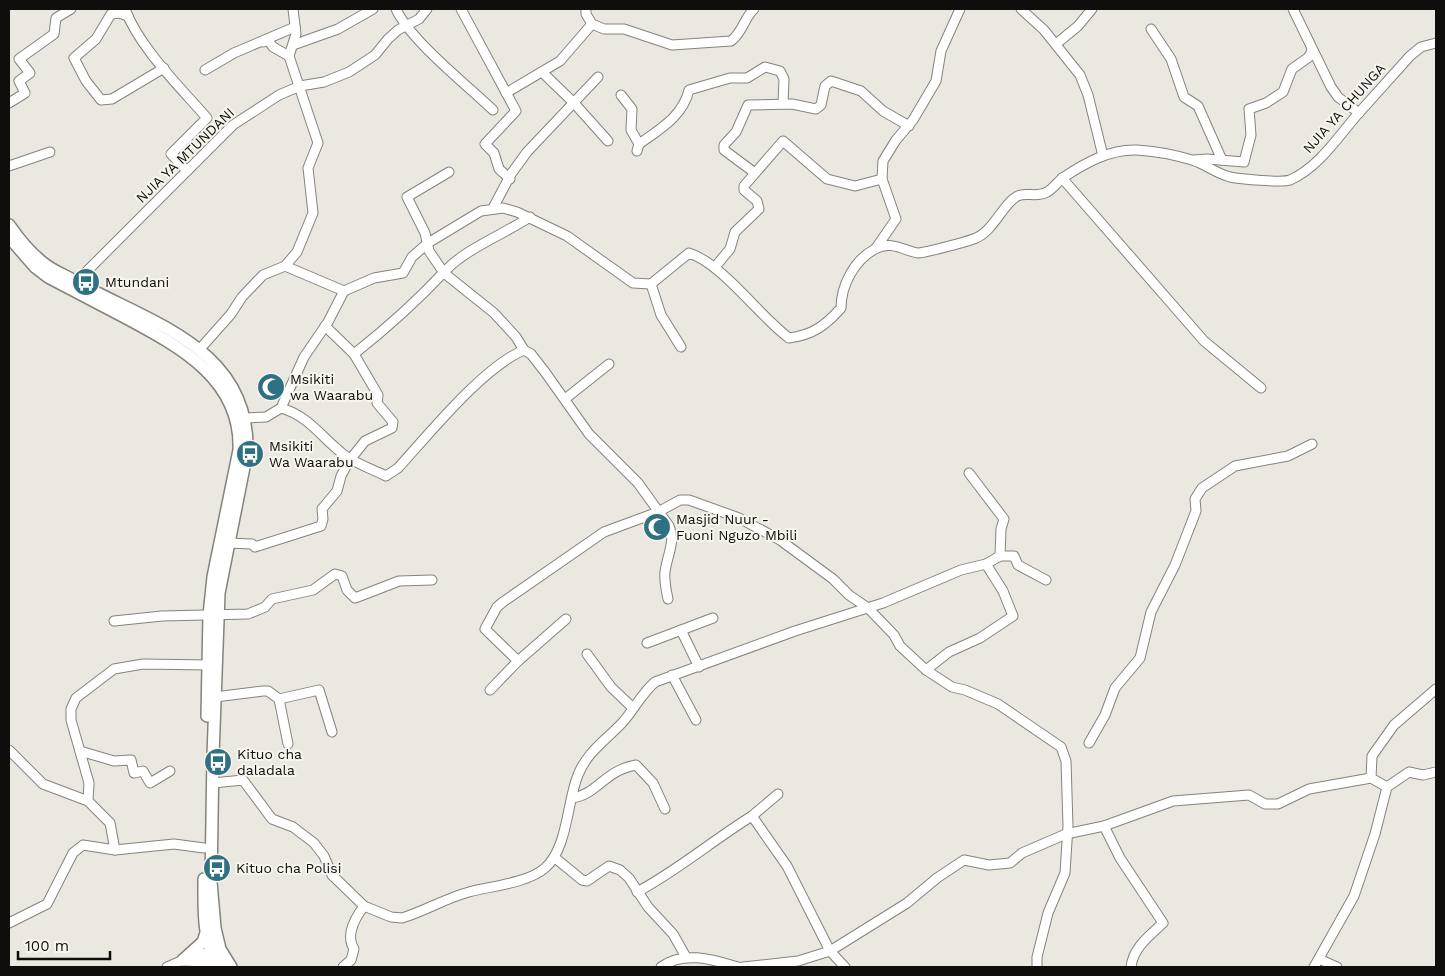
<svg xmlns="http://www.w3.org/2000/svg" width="1445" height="976" viewBox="0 0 1445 976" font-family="'Work Sans',sans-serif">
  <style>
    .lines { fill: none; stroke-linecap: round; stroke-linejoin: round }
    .minor-casing { stroke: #84837c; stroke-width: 11 }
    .major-casing { stroke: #84837c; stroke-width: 14 }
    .minor { stroke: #fff; stroke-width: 9 }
    .major { stroke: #fff; stroke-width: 11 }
    .labels { text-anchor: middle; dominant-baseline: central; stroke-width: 4; stroke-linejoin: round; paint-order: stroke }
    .street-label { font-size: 14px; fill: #0f0e0c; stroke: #f7f5ee }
    .poi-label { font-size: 14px; fill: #0f0e0c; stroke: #f7f5ee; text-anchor: start }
  </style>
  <rect width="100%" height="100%" fill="#eae8e1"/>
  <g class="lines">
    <g class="minor-casing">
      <g id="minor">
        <path d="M 125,9 C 139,47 180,87 207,118 L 171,154 L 187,171"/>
        <path d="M 396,9 C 410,40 467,85 493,110"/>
        <polyline points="461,9 516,111 485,144 494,153 499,169 510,179"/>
        <path d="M 586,9 L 586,14 L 592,24 L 604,29 L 624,29 L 672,45 L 731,41 C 743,32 744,18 754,9"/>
        <polyline points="1021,9 1044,30 1080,75 1088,95 1103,156"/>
        <polyline points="1293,9 1331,87 1338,97 1359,113"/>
        <polyline points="128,16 119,13 111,14 96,39 74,58 86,81 101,100 112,99 164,68"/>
        <polyline points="1151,29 1171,59 1184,97 1198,106 1222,160"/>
        <polyline points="263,42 268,40 273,47 289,56"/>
        <polyline points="1056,44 1078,26 1092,9"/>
        <polyline points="293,45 338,29 373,9"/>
        <polyline points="205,70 234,53 295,27"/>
        <polyline points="542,72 574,103 608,141"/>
        <polyline points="506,93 560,61 592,24"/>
        <polyline points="621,95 632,109 631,130 639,144"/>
        <polyline points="9,103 25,93 19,81 30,73 19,59 54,34 56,18 71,9"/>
        <path d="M 637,151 L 639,144 C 660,129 683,116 689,90 L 730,78 L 747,78 L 765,67 L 780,71 L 784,79 L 783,104"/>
        <polyline points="1194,160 1207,159 1244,162 1251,135 1249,109 1266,103 1283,92 1292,69 1309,57 1312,50"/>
        <polyline points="9,166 50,152"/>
        <path d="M 449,172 L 407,197 L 425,233 L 429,251 L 444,273 L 494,313 L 516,337 L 524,350 L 531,354 L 545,372 L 589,434 L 638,483 L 669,526 C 676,542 667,555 665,572 C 664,581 666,590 668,599"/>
        <polyline points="755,173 724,150 724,145 736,132 748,105 792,104 816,109 821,105 825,86 831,81 861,91 883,111 909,126"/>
        <polyline points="1062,178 1204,341 1261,388"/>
        <polyline points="493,208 511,174 527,152 598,77"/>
        <polyline points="876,248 896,219 882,179 883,161 896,140 913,120 936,81 941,51 960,9"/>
        <polyline points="285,266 297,252 313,213 308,168 318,143 289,56 296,34 293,9"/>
        <polyline points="715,267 730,249 735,232 759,209 757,201 744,190 744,186 783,141 827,179 855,186 882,179"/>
        <polyline points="76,282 233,125 279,95 300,86 324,82 349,72 375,55 388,39 398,30 419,19 427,9"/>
        <polyline points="651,284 661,315 681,347"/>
        <path d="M 325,326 L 354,354 C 387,328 418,300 446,270 C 466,249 504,234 530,217"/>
        <path d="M 199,350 L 231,314 L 242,297 L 263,275 L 285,266 L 344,291 L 374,278 L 403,273 L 412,257 L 428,243 L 481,211 L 503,208 L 517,212 L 567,236 L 633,283 L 651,284 L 689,253 C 723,264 759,316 789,338 C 813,335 826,325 841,308 C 841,286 854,260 875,249 C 892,240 904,251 918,253 C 924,253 970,241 976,238 C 991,232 1000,211 1012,200 C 1023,189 1035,199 1047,192 C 1053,189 1058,181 1064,177 C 1085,163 1110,149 1137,150 C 1155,151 1175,155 1192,160 C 1205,164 1217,174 1230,177 C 1240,179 1282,183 1290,180 C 1318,168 1338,137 1357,115 C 1375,95 1393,75 1410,56 L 1421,47 L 1436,43"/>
        <polyline points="565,399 609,364"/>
        <polyline points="281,408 304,357 328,322 344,291"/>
        <path d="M 245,418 L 266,417 L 281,408 C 309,416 321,437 343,454 C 356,464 372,469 386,476 L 398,468 C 429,434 483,367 524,350"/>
        <polyline points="969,473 1004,519 1001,529 1000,556"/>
        <polyline points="227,543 252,544 255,547 321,526 323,519 322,509 337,491 341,476 349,461 365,441 392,428 393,422 377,403 378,395 354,354"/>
        <polyline points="114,621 162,616 248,614 265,607 272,599 313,590 335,574 342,576 347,590 355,598 399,581 432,580"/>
        <polyline points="681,630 699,667"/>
        <polyline points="647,643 713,618"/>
        <polyline points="587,654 611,687 633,708"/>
        <polyline points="518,661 485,629 497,607 503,602 604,532 658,512 680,500 689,500 739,518 780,540 833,579 849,595 868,608 894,635 900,646 926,670 952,687 965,690 998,704 1061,747 1066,761 1068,826 1065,873 1048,913 1037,957 1037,967"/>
        <polyline points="926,670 949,652 980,638 1013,616 1003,591 986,564"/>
        <polyline points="672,675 696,720"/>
        <polyline points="490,690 518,661 566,619"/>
        <polyline points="215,697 263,691 268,691 279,699 319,690 332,732"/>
        <polyline points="279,699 288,744"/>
        <polyline points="1089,743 1105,715 1115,688 1140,658 1151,612 1175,565 1196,511 1195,499 1202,488 1235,466 1288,456 1312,444"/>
        <polyline points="9,750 43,784 88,801 110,823 115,850"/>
        <polyline points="80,751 114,761 131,760 134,773 143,771 150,783 170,771"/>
        <path d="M 213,783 L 243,780 L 272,819 L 293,827 L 314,843 L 324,856 L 332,875 L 364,906 L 391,917 L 402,918 C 425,911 446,898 469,892 C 491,886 528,883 545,868 C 568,848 567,801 578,775 C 587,752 605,741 622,723 C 634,710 641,694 655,682 L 795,631 L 883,603 L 961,570 L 986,564 L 1000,556 L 1014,556 L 1018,565 L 1046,580"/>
        <polyline points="1387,787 1409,772 1423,775 1436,772"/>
        <path d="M 572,798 C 597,795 605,770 636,765 L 653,783 L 665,809"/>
        <polyline points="88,801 89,783 71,720 71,709 76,698 114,669 143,664 209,665"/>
        <polyline points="752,816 778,794"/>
        <polyline points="1104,826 1173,801 1249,795 1265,804 1278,804 1309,789 1371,778"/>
        <polyline points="554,857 582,880 587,881 609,866 620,870 629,878 648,907 673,934 686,957"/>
        <path d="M 637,892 C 677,871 713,840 752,816 L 787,866 L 830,951 L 845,967"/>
        <polyline points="9,923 47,904 73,853 83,845 115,850 174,844 204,848"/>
        <polyline points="1319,959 1337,967"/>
        <polyline points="167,967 183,960 216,950"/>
        <path d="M 343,967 L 351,960 L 354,949 C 345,935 355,918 364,906"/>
        <path d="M 661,967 C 684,950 714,960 738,967"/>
        <path d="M 743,967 L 798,961 L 830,951 L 907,903 L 937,878 L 964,860 L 989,865 L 1010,863 L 1022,853 L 1066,834 L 1104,826 L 1120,858 L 1163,923 C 1149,936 1133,948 1131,967"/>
        <polyline points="1314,967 1354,896 1375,834 1387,787 1371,778 1372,756 1394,725 1436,689"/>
      </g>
    </g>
    <g class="major-casing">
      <g id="major">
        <path d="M 9,225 C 18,238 29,252 42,262 C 52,271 67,276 78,283 C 153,324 250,349 247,452 L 219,593 L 213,755 L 211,882 L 215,928 L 220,949 L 231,967"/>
        <path d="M 9,237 L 35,267 L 48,277 C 75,291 103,306 130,320 C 182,348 242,381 239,450 L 213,577 L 209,615 L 207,716"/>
        <path d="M 204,879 C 204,910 202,942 220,967"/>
        <polyline points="183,960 203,942 206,933"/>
        <polyline points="183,960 206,961 217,967"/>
      </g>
    </g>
    <use href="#minor" class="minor"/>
    <use href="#major" class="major"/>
  </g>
  <defs>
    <g id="bus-disc" transform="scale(1.4375)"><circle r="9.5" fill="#2e7183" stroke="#f7f5ee"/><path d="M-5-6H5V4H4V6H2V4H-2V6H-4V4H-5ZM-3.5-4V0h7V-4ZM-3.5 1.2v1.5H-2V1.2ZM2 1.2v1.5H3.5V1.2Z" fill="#fff"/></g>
    <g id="mosque-disc" transform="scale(1.4375)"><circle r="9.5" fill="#2e7183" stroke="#f7f5ee"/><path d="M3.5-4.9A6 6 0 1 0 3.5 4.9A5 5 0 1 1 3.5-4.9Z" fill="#fff"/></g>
  </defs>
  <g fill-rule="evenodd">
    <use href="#bus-disc" x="86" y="282"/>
    <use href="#mosque-disc" x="271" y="387"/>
    <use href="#bus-disc" x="250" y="454"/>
    <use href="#mosque-disc" x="657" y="527"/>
    <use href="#bus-disc" x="218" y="762"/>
    <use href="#bus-disc" x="217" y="868"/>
  </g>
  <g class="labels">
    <g class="street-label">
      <text transform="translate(1344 108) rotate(-48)">NJIA YA CHUNGA</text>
      <text transform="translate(185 155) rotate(-44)">NJIA YA MTUNDANI</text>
    </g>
    <g class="poi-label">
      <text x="105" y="282">Mtundani</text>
      <text x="290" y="379">Msikiti<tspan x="290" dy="16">wa Waarabu</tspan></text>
      <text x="269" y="446">Msikiti<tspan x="269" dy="16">Wa Waarabu</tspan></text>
      <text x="676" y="519">Masjid Nuur -<tspan x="676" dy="16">Fuoni Nguzo Mbili</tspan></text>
      <text x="237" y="754">Kituo cha<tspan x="237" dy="16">daladala</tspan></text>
      <text x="236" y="868">Kituo cha Polisi</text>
    </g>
  </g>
  <rect width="1445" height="976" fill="none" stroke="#0f0e0c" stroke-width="20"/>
  <path d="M18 951v8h92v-8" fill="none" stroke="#0f0e0c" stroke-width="2.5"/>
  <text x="25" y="951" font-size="15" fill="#0f0e0c" stroke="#f7f5ee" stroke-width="4" paint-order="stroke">100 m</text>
</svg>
